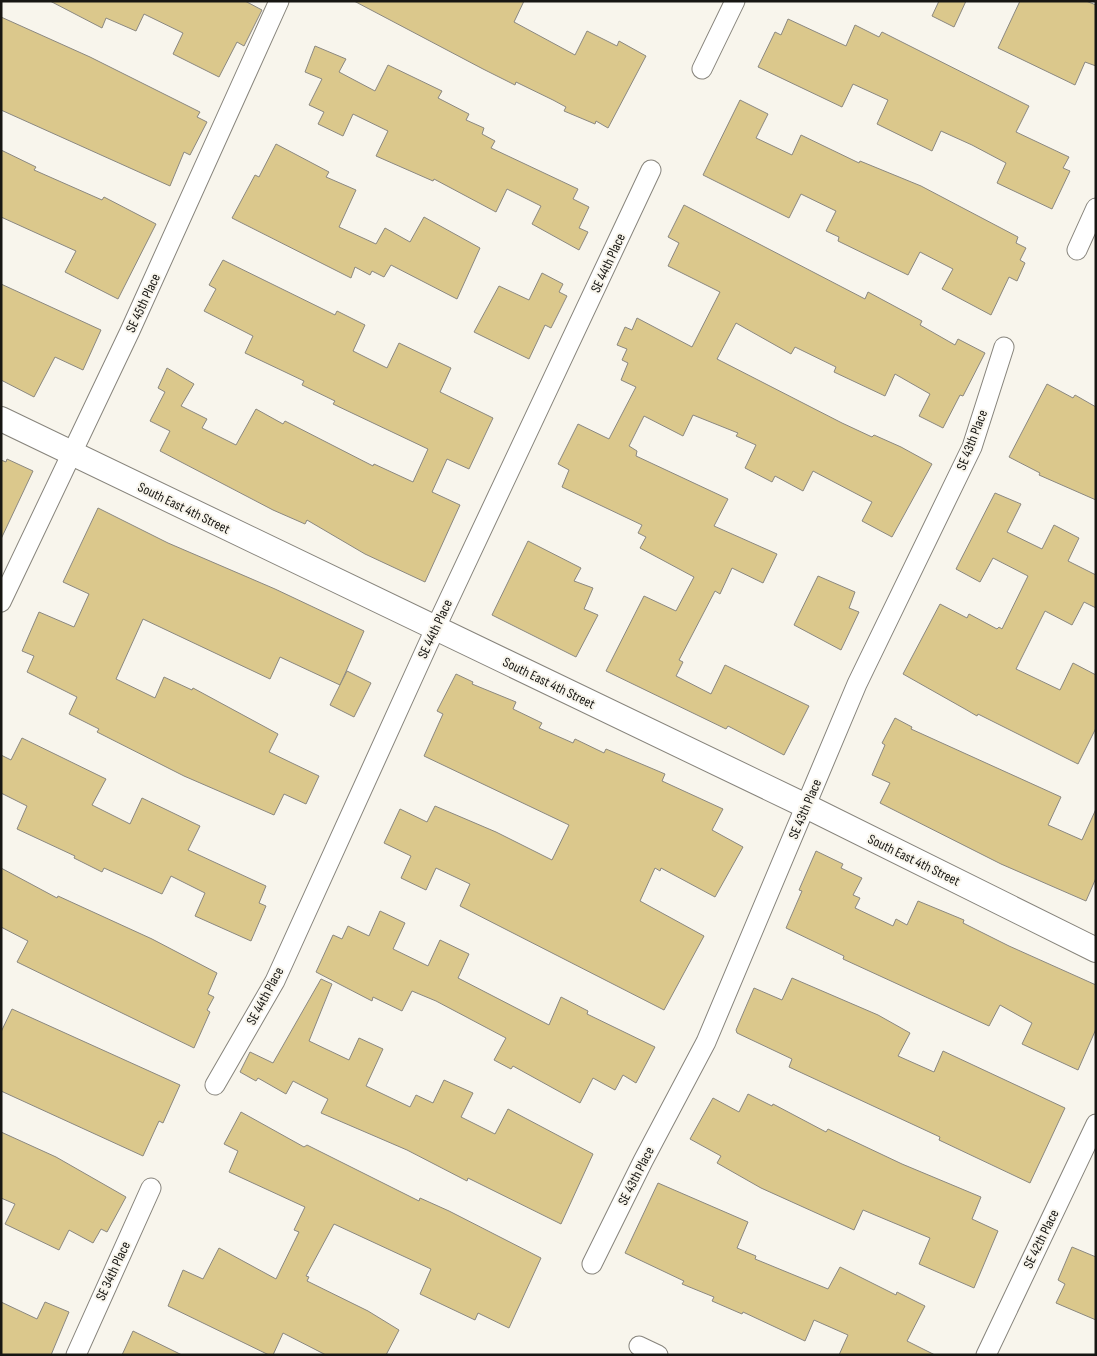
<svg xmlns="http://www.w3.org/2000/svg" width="1097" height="1356" viewBox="0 0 1097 1356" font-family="'Sofia Sans Condensed',sans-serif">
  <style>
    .building { fill: #dbc88c; stroke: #8b8880 }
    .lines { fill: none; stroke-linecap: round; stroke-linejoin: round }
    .minor-casing { stroke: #87847c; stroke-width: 21 }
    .tertiary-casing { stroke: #87847c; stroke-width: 26 }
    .minor { stroke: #fff; stroke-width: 19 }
    .tertiary { stroke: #fff; stroke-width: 24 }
    .labels { text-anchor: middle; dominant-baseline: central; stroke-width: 4; stroke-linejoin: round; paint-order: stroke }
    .street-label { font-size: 14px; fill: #171613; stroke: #f8f5ec }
  </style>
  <rect width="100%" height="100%" fill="#f8f5ec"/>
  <g class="building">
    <polygon points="50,1 245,1 262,10 244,46 237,42 219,77 173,54 183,33 144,14 136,31 106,18 102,28"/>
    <polygon points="354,1 524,1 514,22 575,55 587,31 617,46 619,41 646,56 608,128 596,121 595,124 564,111 566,107 553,100 516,82 515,85 483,69"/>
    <polygon points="939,1 966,1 954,27 932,16"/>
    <polygon points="1020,1 1086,1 1096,5 1096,66 1085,62 1075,85 998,48"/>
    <polygon points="1,17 90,57 200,112 197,117 207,122 190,155 184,152 170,186 1,110"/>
    <polygon points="788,19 846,46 855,25 879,37 882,32 1029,106 1016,132 1069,157 1063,168 1070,171 1052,209 997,183 1006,163 972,145 941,131 932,151 877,124 888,100 853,84 842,107 758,67 775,32 781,35"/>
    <polygon points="315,46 346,59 339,72 375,91 388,65 442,91 438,98 469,114 466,120 484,128 482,134 495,141 491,148 578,189 573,199 589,207 579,228 588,232 579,250 532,224 541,206 507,189 496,212 434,179 433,181 376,156 388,131 353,114 343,136 318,124 324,112 309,105 322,79 305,72"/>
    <polygon points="740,100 768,114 756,138 792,155 801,135 859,163 860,161 921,186 1018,237 1016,243 1026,248 1020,260 1025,263 1017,281 1009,277 991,315 942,289 953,269 920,252 908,275 838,241 839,237 826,231 836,211 801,194 789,218 703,175"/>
    <polygon points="276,144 329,172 326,177 356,190 339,227 376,244 385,228 410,242 424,217 480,248 457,299 391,265 384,277 372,271 370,275 355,267 351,278 232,218 255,175 259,177"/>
    <polygon points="1,150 36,167 34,170 102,200 104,197 156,224 118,299 65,272 76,251 1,217"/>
    <polygon points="684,205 865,299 868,292 922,321 920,325 955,345 958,339 985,353 963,396 960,395 943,428 919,416 930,394 895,374 885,396 834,372 836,367 795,347 791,354 736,323 717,359 842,423 872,437 874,435 901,447 932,464 892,537 862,521 872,502 813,471 803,491 775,476 772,482 745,468 756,445 736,436 738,433 693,415 683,436 644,416 629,446 637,451 636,456 728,499 714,526 777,554 763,583 732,568 720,594 715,591 679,660 683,662 676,676 711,694 725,665 809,706 784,755 728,726 726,729 606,671 644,596 676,611 694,577 640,548 646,537 638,533 642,525 562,487 569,470 558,464 578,424 609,439 636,387 621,380 628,363 622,360 627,349 617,345 625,327 632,330 637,318 692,347 720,292 668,266 679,243 668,237"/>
    <polygon points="223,260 335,315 337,311 365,325 353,351 387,368 399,343 451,368 440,392 493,418 469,469 447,459 432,492 460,505 425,582 365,554 307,520 305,524 273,510 160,451 170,431 150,421 165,392 158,388 167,368 194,384 181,406 207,419 202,428 236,445 256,409 283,424 285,421 373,466 374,464 413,482 428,449 333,404 335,401 302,385 304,381 245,353 253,336 204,311 216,289 209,285"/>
    <polygon points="542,273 563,284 559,292 567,296 551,328 545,325 529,359 474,332 499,286 529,300"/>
    <polygon points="1,284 101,330 83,370 55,357 34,397 1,380"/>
    <polygon points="1047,384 1073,398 1075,395 1096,407 1096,500 1039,475 1040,473 1009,457"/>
    <polygon points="7,459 33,471 1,539 1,460 6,462"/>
    <polygon points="995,493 1021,504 1007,532 1042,549 1054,525 1079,538 1068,561 1096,575 1096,608 1084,602 1072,625 1045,611 1016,669 1060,690 1073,663 1096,675 1096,728 1078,764 978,714 977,716 965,709 903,674 940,604 967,618 969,614 997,629 999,627 1002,629 1028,576 993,558 980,582 956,569"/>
    <polygon points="98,508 168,543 275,589 364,631 340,685 280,657 270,679 143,619 116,679 155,698 164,677 192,690 193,688 278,734 269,752 319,776 306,804 284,794 274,815 184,776 97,732 99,729 69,714 77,697 27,672 34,656 22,651 39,612 74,627 89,594 63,582"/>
    <polygon points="528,541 581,568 574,581 593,588 584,609 598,615 576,657 492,615"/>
    <polygon points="818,576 855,592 849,608 859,612 841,650 794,625"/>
    <polygon points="347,671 371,683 354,717 330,705"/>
    <polygon points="456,674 473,682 472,684 516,702 513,709 542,723 539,728 573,743 575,739 604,753 606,749 665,774 662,781 723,809 712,830 743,847 715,897 661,868 660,871 655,868 640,901 704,936 664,1010 460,906 470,884 436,868 426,890 401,878 411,856 384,843 400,809 427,822 435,806 496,832 552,860 569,825 424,756 443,714 437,711"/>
    <polygon points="895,718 912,727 911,729 1061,797 1048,825 1082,840 1096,809 1096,878 1086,901 1001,864 880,803 890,783 872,775 885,745 882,743"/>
    <polygon points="22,738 106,779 92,805 130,824 142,798 200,826 188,850 266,886 259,903 266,906 251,941 195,916 205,893 171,876 162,894 104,868 102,872 74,858 75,856 17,829 27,806 1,793 1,755 11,760"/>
    <polygon points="816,851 843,864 841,868 862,878 853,895 860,898 855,908 893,926 896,919 907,925 918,901 964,920 963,923 1009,946 1096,985 1096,1029 1078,1070 1022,1044 1032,1023 1000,1005 989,1026 843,959 844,956 786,928 802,891 799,890"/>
    <polygon points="1,868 57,898 58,896 152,939 217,973 208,994 214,997 207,1010 210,1012 194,1048 17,962 28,941 1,927"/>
    <polygon points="380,911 405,923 393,949 428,966 440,940 469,954 458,978 549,1025 561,997 588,1011 587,1014 655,1047 636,1083 623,1075 615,1090 593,1078 580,1103 513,1066 511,1069 494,1060 506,1038 436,1001 412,991 402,1011 373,997 372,1001 316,972 333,935 342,939 348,926 369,936"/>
    <polygon points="792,978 878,1015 910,1033 898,1056 934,1072 943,1051 1065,1108 1030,1183 939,1140 940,1137 789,1067 792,1059 737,1033 736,1030 754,988 782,1000"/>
    <polygon points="321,979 332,984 309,1041 349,1060 359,1038 383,1049 366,1086 410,1107 416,1095 433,1103 444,1080 473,1093 461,1117 495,1134 508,1109 593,1154 561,1224 468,1178 467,1181 407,1150 321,1113 328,1099 293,1081 286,1094 258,1078 256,1081 240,1072 250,1052 273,1063"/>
    <polygon points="12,1009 180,1085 163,1123 159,1121 143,1156 1,1091 1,1032"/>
    <polygon points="748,1094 772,1106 773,1104 826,1132 828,1129 902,1164 981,1197 972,1219 998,1231 974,1288 919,1264 930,1238 863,1210 854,1230 761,1188 717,1163 721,1156 690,1139 713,1098 739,1112"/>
    <polygon points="241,1112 304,1147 307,1145 419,1201 420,1198 449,1211 541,1258 509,1328 478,1313 475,1320 420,1294 431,1269 334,1224 306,1276 309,1277 307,1281 368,1311 399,1330 386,1355 326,1355 283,1333 273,1355 269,1355 168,1306 183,1270 203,1279 219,1248 276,1279 299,1232 294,1230 305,1207 229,1172 238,1151 224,1144"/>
    <polygon points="1,1132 56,1157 126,1197 107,1232 101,1229 93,1243 69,1230 59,1250 5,1224 15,1204 1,1198"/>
    <polygon points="658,1183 748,1222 737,1248 756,1256 755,1259 828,1289 840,1267 896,1295 897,1292 925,1306 907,1341 935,1355 839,1355 848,1335 814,1320 805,1341 743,1312 742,1314 712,1301 714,1297 682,1284 684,1281 625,1253"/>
    <polygon points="1072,1247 1096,1257 1096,1320 1056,1303 1065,1284 1058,1280"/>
    <polygon points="1,1302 37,1319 45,1302 69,1312 51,1355 1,1355"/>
    <polygon points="133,1331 182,1355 122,1355"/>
  </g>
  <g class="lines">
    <g class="minor-casing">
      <g id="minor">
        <polyline points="702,69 735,1"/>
        <polyline points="1077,250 1096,208"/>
        <polyline points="1,602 130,331 279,1"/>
        <polyline points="215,1085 275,981 435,629 651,170"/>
        <polyline points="592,1264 643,1161 706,1042 857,684 972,447 1004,347"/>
        <polyline points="639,1346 658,1355"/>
        <polyline points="76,1355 151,1188"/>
        <polyline points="986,1355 1096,1124"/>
      </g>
    </g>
    <g class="tertiary-casing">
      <polyline id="tertiary" points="1,419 806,806 1096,950"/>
    </g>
    <use href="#minor" class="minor"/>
    <use href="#tertiary" class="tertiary"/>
  </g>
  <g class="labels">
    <g class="street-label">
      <text transform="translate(608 263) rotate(-65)">SE 44th Place</text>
      <text transform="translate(143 303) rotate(-65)">SE 45th Place</text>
      <text transform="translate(972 440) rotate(-69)">SE 43th Place</text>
      <text transform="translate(184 508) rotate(26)">South East 4th Street</text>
      <text transform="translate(435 629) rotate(-65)">SE 44th Place</text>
      <text transform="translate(549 683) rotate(26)">South East 4th Street</text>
      <text transform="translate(805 809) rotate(-67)">SE 43th Place</text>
      <text transform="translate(914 860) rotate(26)">South East 4th Street</text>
      <text transform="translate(265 996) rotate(-62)">SE 44th Place</text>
      <text transform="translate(636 1176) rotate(-63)">SE 43th Place</text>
      <text transform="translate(1041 1239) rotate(-64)">SE 42th Place</text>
      <text transform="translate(113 1271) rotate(-65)">SE 34th Place</text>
    </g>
  </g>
  <rect width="1097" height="1356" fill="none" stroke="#171613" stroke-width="5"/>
</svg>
